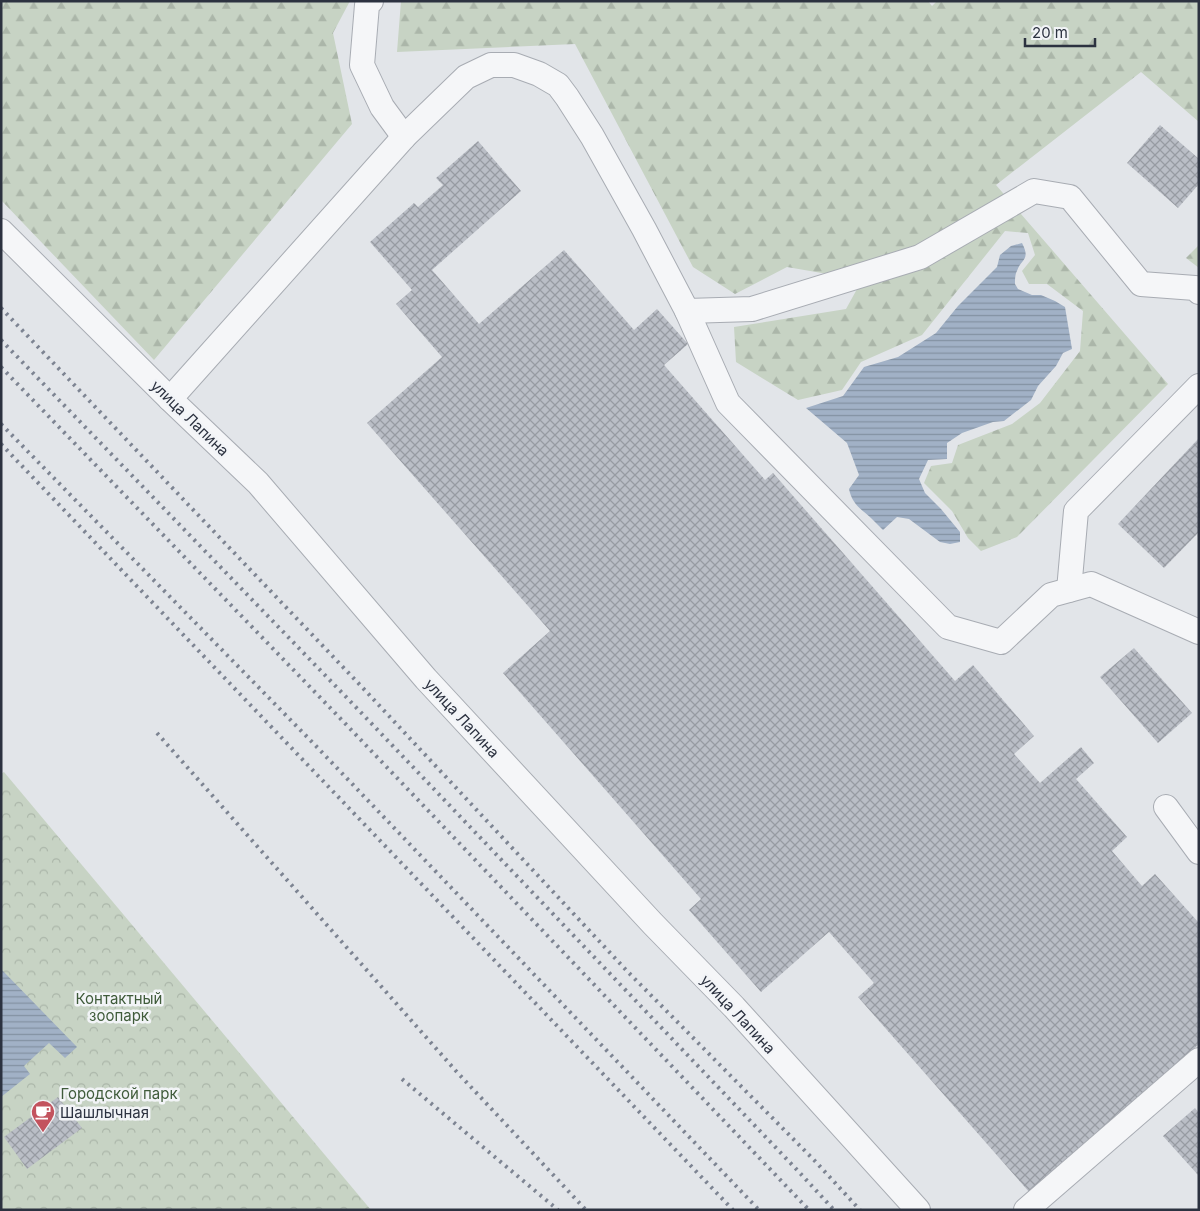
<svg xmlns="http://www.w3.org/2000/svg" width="1200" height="1211" viewBox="0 0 1200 1211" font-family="Inter,sans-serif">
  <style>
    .forest { fill: url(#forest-firs) }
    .park { fill: url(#park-crowns) }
    .water { fill: url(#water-rules) }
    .building { fill: url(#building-cross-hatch) }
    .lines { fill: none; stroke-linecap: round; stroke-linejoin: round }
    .minor-casing { stroke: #a8acb3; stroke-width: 26 }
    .minor { stroke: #f5f6f8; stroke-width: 24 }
    .rail { stroke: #7d8492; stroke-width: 4; stroke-dasharray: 2.5 5; stroke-linecap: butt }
    .labels { text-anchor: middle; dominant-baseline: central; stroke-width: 5; stroke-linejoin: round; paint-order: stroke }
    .street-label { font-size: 15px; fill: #2c3240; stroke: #f2f4f7 }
    .park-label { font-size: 15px; fill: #3f5b3a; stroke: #f2f4f7 }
    .poi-label { font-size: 15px; fill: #2c3240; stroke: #f2f4f7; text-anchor: start }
  </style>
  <defs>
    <pattern id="forest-firs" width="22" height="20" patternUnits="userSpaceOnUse" patternTransform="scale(1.25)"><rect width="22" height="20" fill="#c7d3c4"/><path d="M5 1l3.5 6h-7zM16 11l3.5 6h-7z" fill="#abb6a9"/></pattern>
    <pattern id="park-crowns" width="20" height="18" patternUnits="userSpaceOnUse" patternTransform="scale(1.25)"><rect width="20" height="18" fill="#c7d3c4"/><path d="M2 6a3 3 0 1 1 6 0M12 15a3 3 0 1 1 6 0" fill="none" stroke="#abb6a9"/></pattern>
    <pattern id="water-rules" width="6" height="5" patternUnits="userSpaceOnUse" patternTransform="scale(1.25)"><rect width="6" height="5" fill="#a1b1c6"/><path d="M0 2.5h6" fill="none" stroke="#8391a2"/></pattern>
    <pattern id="building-cross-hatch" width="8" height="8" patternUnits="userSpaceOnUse" patternTransform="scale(1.25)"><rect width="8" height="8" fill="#babec6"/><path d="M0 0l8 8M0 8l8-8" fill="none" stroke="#979ba2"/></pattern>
  </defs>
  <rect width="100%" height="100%" fill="#e2e5e9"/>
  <g class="forest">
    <polygon points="1,1 350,1 333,33 352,124 154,360 1,200"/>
    <polygon points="401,1 928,1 932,6 937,1 1199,1 1199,122 1141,72 996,185 1168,384 1017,537 981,551 968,538 952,511 924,483 931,466 952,463 958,445 1012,424 1040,403 1080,351 1083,311 1047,284 1029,284 1022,271 1035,255 1028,233 1005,231 922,335 861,362 842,390 798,400 736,362 734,327 846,309 862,280 787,267 735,294 693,267 575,44 397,52"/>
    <polygon points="1199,245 1199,268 1186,258"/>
  </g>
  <polygon class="park" points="4,772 371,1210 1,1210 1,774"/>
  <g class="water">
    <path d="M 1022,243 C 1031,260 1021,259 1017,271 C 1015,274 1015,280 1015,284 L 1018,289 L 1032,295 L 1041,295 L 1055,301 L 1065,307 L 1072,349 L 1063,353 L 1056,366 L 1038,386 L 1031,400 L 1004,421 L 993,422 L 962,433 L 947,443 L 947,459 L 928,460 L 919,479 L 925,493 L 941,509 L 960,532 L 960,542 L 950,544 L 940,542 L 909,519 L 897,517 L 883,530 C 879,526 875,522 871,518 C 861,509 852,504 849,489 L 859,475 L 847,443 L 806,408 L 843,396 L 864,367 L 898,357 L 936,333 L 958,306 L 997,267 L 1000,255 L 1011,246 Z"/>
    <polygon points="1,969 77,1047 65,1058 49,1043 24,1066 30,1074 1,1097"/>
  </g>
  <g class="building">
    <polygon points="1160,125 1199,159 1199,184 1178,208 1127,163"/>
    <polygon points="478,141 521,191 432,270 479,324 564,250 634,330 657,309 688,344 664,365 765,480 773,473 955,681 973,665 1034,736 1014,754 1040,783 1081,747 1094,763 1076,779 1127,837 1112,851 1142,886 1155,874 1199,923 1199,1044 1030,1193 858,997 874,983 829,932 761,992 689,910 701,899 503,673 550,631 367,423 442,357 396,304 412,290 370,242 414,203 418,207 443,185 436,178"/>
    <polygon points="1199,438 1199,532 1164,568 1118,524"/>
    <polygon points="1134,648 1192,713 1158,743 1100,677"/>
    <polygon points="58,1097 82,1128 27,1169 4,1137"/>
    <polygon points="1195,1108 1199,1113 1199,1174 1198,1175 1163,1136"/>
  </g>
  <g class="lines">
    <g class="minor-casing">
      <g id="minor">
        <polyline points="371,1 367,5 362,65 382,107 404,137"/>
        <polyline points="1,231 170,399 258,483 426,679 653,924 734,1007 918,1210"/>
        <polyline points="687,311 752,309 920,257 1034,191 1070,197 1141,284 1195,288 1199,292"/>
        <polyline points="170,399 404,137 466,77 491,65 514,65 539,74 558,85 567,97 592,136 644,229 687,311 728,403 948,627 1001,642 1051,595 1091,584 1199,632"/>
        <polyline points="1069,590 1076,511 1199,386"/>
        <polyline points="1166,807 1199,852"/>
        <polyline points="1026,1210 1199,1060"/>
      </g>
    </g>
    <use href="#minor" class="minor"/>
    <g class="rail">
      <polyline points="1,308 361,686 627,971 814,1160 860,1210"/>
      <polyline points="1,340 350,701 799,1172 834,1210"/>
      <polyline points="1,367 338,716 809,1210"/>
      <polyline points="1,424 315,745 759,1210"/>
      <polyline points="1,444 733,1210"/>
      <polyline points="157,733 456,1071 586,1210"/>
      <polyline points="402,1079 558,1210"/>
    </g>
  </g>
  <defs>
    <g id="cafe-pin" transform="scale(1.25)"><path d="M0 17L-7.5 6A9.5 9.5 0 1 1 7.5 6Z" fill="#c3535e" stroke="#f2f4f7"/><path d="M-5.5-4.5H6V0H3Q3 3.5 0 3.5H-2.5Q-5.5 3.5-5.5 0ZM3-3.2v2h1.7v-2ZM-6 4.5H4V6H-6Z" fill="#fff"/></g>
  </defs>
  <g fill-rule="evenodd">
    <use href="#cafe-pin" x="43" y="1112"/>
  </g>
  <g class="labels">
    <g class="street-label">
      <text transform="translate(190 418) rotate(44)">улица Лапина</text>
      <text transform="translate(462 718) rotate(47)">улица Лапина</text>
      <text transform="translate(738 1014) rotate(47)">улица Лапина</text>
    </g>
    <g class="park-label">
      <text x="119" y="998">Контактный<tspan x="119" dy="17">зоопарк</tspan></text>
      <text x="119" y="1093">Городской парк</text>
    </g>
    <g class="poi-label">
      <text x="60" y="1112">Шашлычная</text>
    </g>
  </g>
  <rect width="1200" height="1211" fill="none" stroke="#2c3240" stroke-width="5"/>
  <path d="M1025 38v8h70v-8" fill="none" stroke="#2c3240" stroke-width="2.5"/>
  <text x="1032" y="38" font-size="15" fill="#2c3240" stroke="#f2f4f7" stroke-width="4" paint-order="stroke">20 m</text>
</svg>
